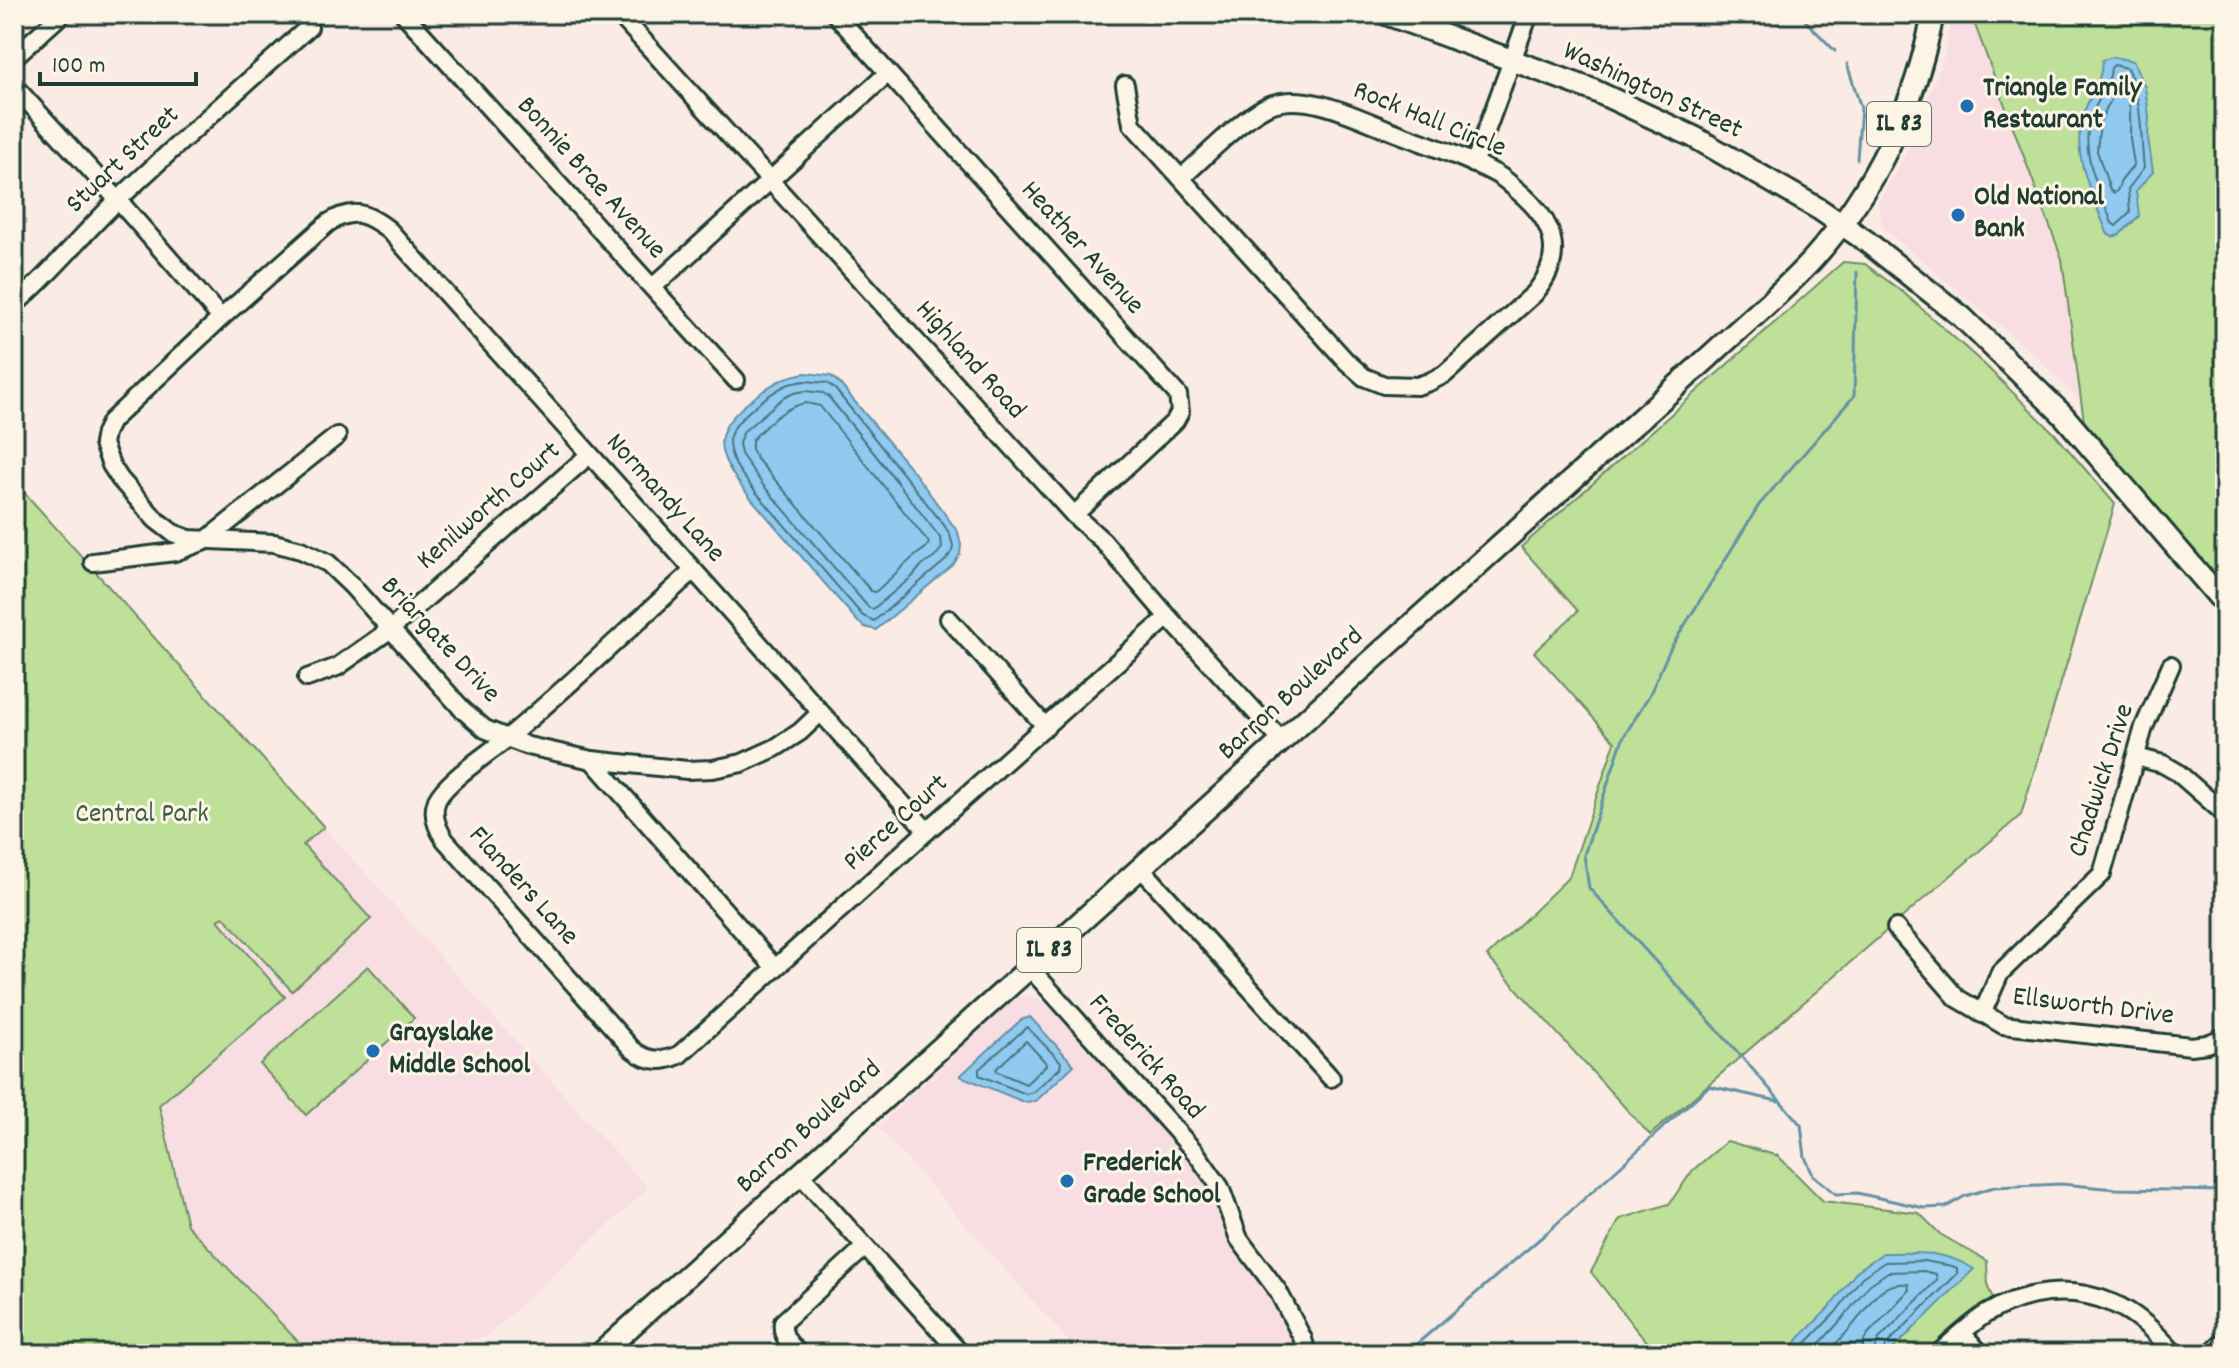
<svg xmlns="http://www.w3.org/2000/svg" width="2239" height="1368" viewBox="0 0 2239 1368" font-family="Dekko,sans-serif">
  <style>
    .built { fill: #f8dee3 }
    .green { fill: #bee099; stroke: #6e8e66; stroke-width: 2 }
    .water { fill: #90caf0; stroke: #6392a5; stroke-width: 2 }
    .lines { fill: none; stroke-linecap: round; stroke-linejoin: round }
    .shore { stroke: #4c757f; stroke-width: 2 }
    .stream { stroke: #6392a5; stroke-width: 3 }
    .minor-casing { stroke: #1f3d34; stroke-width: 22 }
    .major-casing { stroke: #1f3d34; stroke-width: 26 }
    .minor { stroke: #fcf5e5; stroke-width: 16 }
    .major { stroke: #fcf5e5; stroke-width: 20 }
    .poi-dot { fill: #1f6fb2; stroke: #fcf5e5; stroke-width: 3 }
    .labels { text-anchor: middle; dominant-baseline: central; stroke-width: 6; stroke-linejoin: round; paint-order: stroke }
    .shield { fill: #fcf5e5; stroke: #617469; stroke-width: 2 }
    .shield-label { font-size: 26px; font-weight: bold; fill: #1f3d34 }
    .poi-label { font-size: 28px; font-weight: bold; fill: #1f3d34; stroke: #fcf5e5; text-anchor: start }
    .street-label { font-size: 28px; fill: #1f3d34; stroke: #fcf5e5 }
    .park-label { font-size: 28px; fill: #3f5e48; stroke: #fcf5e5 }
  </style>
  <rect width="100%" height="100%" fill="#faebe4"/>
  <filter id="ink" filterUnits="userSpaceOnUse"><feTurbulence type="fractalNoise" baseFrequency=".0125" numOctaves="2"/><feDisplacementMap in="SourceGraphic" scale="16" xChannelSelector="R" yChannelSelector="G"/><feConvolveMatrix kernelMatrix="1 2 1 2 8 2 1 2 1" color-interpolation-filters="sRGB"/></filter>
  <g filter="url(#ink)">
    <g class="built">
      <polygon points="1951,14 1971,14 2062,259 2081,402 2033,353 1883,228 1878,203 1911,145 1945,53"/>
      <polygon points="324,827 648,1189 487,1336 466,1342 441,1343 428,1354 310,1354 187,1225 159,1105 284,997 217,920"/>
      <polygon points="1021,995 1037,998 1046,1004 1197,1160 1213,1189 1217,1206 1236,1256 1272,1297 1282,1313 1293,1334 1298,1354 1080,1354 878,1127 1010,1001"/>
    </g>
    <g class="green">
      <polygon points="1971,14 2225,14 2225,604 2087,444 2062,259"/>
      <polygon points="1843,262 1865,264 1904,293 1985,365 2055,434 2115,504 2021,815 1650,1135 1487,956 1569,877 1615,742 1534,652 1578,611 1521,547"/>
      <polygon points="14,481 324,827 303,845 371,919 292,991 224,917 218,920 285,997 159,1105 187,1225 310,1354 14,1354"/>
      <polygon points="368,966 414,1018 306,1115 260,1064"/>
      <polygon points="1727,1141 1778,1156 1823,1201 1919,1213 1940,1234 1987,1261 1988,1288 1993,1298 1926,1354 1659,1354 1638,1332 1591,1272 1620,1219 1669,1204 1693,1170"/>
    </g>
    <g class="water">
      <path d="M 2113,57 L 2133,61 L 2145,87 L 2149,116 L 2148,138 L 2153,172 L 2136,191 L 2139,216 L 2119,235 L 2112,237 L 2107,233 C 2094,197 2071,157 2082,118 C 2088,96 2102,85 2102,60 Z"/>
      <path d="M 806,373 L 831,376 L 840,384 L 913,471 L 958,532 L 961,545 L 960,554 L 953,565 L 876,630 L 865,627 L 858,622 L 749,496 C 715,453 707,433 755,397 C 772,384 784,376 806,373 Z"/>
      <polygon points="1030,1017 1074,1065 1036,1101 1024,1102 960,1076 1021,1020"/>
      <path d="M 1883,1253 C 1919,1253 1942,1250 1974,1269 L 1888,1354 L 1789,1354 L 1798,1339 L 1830,1307 L 1857,1271 Z"/>
    </g>
    <g class="lines">
      <g class="shore">
        <path d="M 2114,65 L 2127,68 C 2143,100 2140,133 2144,168 L 2128,189 L 2130,213 L 2116,226 L 2112,223 C 2100,191 2080,155 2090,120 C 2095,102 2110,87 2111,68 Z"/>
        <path d="M 2119,84 L 2124,85 C 2132,102 2130,120 2130,138 C 2131,147 2133,156 2134,165 L 2121,181 L 2117,191 L 2114,193 L 2110,190 L 2097,151 L 2100,122 Z"/>
        <path d="M 805,381 L 827,383 L 835,389 L 944,525 L 950,535 L 953,546 L 952,551 L 946,560 L 874,621 L 863,616 L 755,491 C 743,476 729,461 729,441 C 730,422 775,387 793,383 C 797,382 801,382 805,381 Z"/>
        <polygon points="805,391 823,393 828,396 898,483 941,539 942,548 934,558 922,565 912,577 873,609 869,608 763,485 741,454 739,443 744,431 783,398 794,393"/>
        <path d="M 806,403 L 820,406 L 929,543 C 926,550 922,550 915,556 C 901,567 889,581 875,592 L 871,591 L 757,459 L 752,449 L 752,440 C 766,425 785,406 806,403 Z"/>
        <polygon points="1027,1027 1061,1062 1060,1068 1033,1092 1026,1094 979,1075 979,1069"/>
        <polygon points="1026,1041 1047,1064 1026,1084 998,1072 996,1069"/>
        <polyline points="1799,1354 1805,1344 1836,1312 1862,1277 1885,1262 1924,1261 1952,1266 1957,1268 1957,1274 1886,1345 1884,1354"/>
        <polyline points="1810,1354 1843,1318 1869,1285 1888,1272 1923,1271 1936,1274 1937,1280 1878,1340 1874,1354"/>
        <path d="M 1826,1354 C 1835,1344 1845,1335 1853,1325 C 1870,1305 1878,1281 1908,1284 L 1909,1290 L 1867,1335 L 1863,1343 L 1862,1354"/>
      </g>
      <g class="stream">
        <polyline points="1799,14 1835,51"/>
        <polyline points="1847,64 1861,108 1857,159"/>
        <polyline points="1857,272 1854,396 1759,505 1670,649 1650,694 1623,738 1584,855 1589,888 1742,1057 1801,1125 1805,1157 1813,1175 1836,1194 1857,1193 1924,1208 1946,1207 1965,1196 1994,1187 2061,1184 2116,1189 2225,1191"/>
        <polyline points="1405,1354 1543,1236 1709,1086 1778,1101"/>
      </g>
      <g class="minor-casing">
        <g id="minor">
          <polyline points="404,14 736,380"/>
          <polyline points="619,14 1074,515 1103,541 1168,617 1282,741"/>
          <polyline points="835,14 1178,395 1180,412 1175,421 1074,515"/>
          <polyline points="14,57 62,14"/>
          <path d="M 1125,85 L 1132,124 L 1346,361 L 1364,377 L 1384,385 L 1417,386 L 1429,382 L 1445,374 L 1534,294 C 1568,254 1553,220 1517,190 C 1511,185 1505,179 1498,175 C 1467,158 1431,146 1397,133 C 1361,120 1308,90 1270,105 C 1247,113 1202,160 1181,178"/>
          <polyline points="14,86 118,200 221,318"/>
          <polyline points="1474,164 1529,14"/>
          <polyline points="653,287 888,73"/>
          <path d="M 14,305 C 52,273 82,234 118,200 C 180,141 245,84 309,27"/>
          <polyline points="93,562 175,552 205,541 337,436"/>
          <path d="M 693,571 C 630,627 570,686 506,739 C 488,754 446,781 437,800 C 431,814 437,828 445,840 L 632,1049 C 646,1061 662,1063 679,1055 L 927,831 L 1168,617"/>
          <polyline points="949,619 1046,727"/>
          <polyline points="307,678 337,667 391,629 589,455"/>
          <path d="M 820,713 L 800,732 L 775,748 L 742,763 L 713,769 L 687,770 L 592,760 L 528,746 L 507,738 L 485,729 L 463,710 L 351,585 L 328,563 L 301,550 L 274,543 L 189,539 L 173,533 L 156,520 L 120,479 L 111,465 L 103,444 L 105,433 L 111,421 L 221,318 L 328,223 C 353,207 367,213 389,230 L 927,831"/>
          <polyline points="2136,757 2163,764 2177,772 2225,814"/>
          <polyline points="592,760 775,968"/>
          <polyline points="1141,868 1331,1078"/>
          <polyline points="1896,928 1957,998 2003,1025 2191,1046 2207,1044 2225,1037"/>
          <polyline points="1030,968 1196,1153 1220,1187 1239,1239 1278,1291 1303,1339 1307,1354"/>
          <polyline points="1982,1014 2000,973 2102,874 2144,727 2171,665"/>
          <polyline points="800,1174 961,1354"/>
          <polyline points="1962,1333 1981,1354"/>
          <path d="M 799,1354 C 790,1344 781,1337 783,1322 L 865,1247"/>
          <path d="M 1938,1354 C 1954,1340 1969,1325 1986,1314 C 2024,1291 2071,1285 2112,1303 C 2137,1313 2157,1334 2175,1354"/>
          <polyline points="2210,1354 2225,1340"/>
        </g>
      </g>
      <g class="major-casing">
        <g id="major">
          <polyline points="1386,14 1593,90 1694,137 1819,209 1866,241 1962,317 2063,415 2225,604"/>
          <path d="M 600,1354 L 1710,356 C 1744,324 1781,294 1813,259 C 1874,191 1916,104 1933,14"/>
        </g>
      </g>
      <use href="#minor" class="minor"/>
      <use href="#major" class="major"/>
    </g>
  </g>
  <g class="poi-dot">
    <circle cx="1967" cy="106" r="8"/>
    <circle cx="1958" cy="215" r="8"/>
    <circle cx="373" cy="1051" r="8"/>
    <circle cx="1067" cy="1181" r="8"/>
  </g>
  <g class="labels">
    <g class="shield">
      <rect x="1867" y="102" width="64" height="44" rx="6"/>
      <rect x="1017" y="928" width="64" height="44" rx="6"/>
    </g>
    <g class="shield-label">
      <text x="1899" y="124">IL 83</text>
      <text x="1049" y="950">IL 83</text>
    </g>
    <g class="poi-label">
      <text x="1983" y="90">Triangle Family<tspan x="1983" dy="32">Restaurant</tspan></text>
      <text x="1974" y="199">Old National<tspan x="1974" dy="32">Bank</tspan></text>
      <text x="389" y="1035">Grayslake<tspan x="389" dy="32">Middle School</tspan></text>
      <text x="1083" y="1165">Frederick<tspan x="1083" dy="32">Grade School</tspan></text>
    </g>
    <g class="street-label">
      <text transform="translate(1652 92) rotate(25)">Washington Street</text>
      <text transform="translate(1429 121) rotate(22)">Rock Hall Circle</text>
      <text transform="translate(124 161) rotate(-43)">Stuart Street</text>
      <text transform="translate(590 179) rotate(48)">Bonnie Brae Avenue</text>
      <text transform="translate(1081 249) rotate(48)">Heather Avenue</text>
      <text transform="translate(969 361) rotate(48)">Highland Road</text>
      <text transform="translate(664 499) rotate(48)">Normandy Lane</text>
      <text transform="translate(490 507) rotate(-41)">Kenilworth Court</text>
      <text transform="translate(439 641) rotate(47)">Briargate Drive</text>
      <text transform="translate(1292 695) rotate(-42)">Barron Boulevard</text>
      <text transform="translate(2103 781) rotate(-72)">Chadwick Drive</text>
      <text transform="translate(897 824) rotate(-42)">Pierce Court</text>
      <text transform="translate(522 887) rotate(48)">Flanders Lane</text>
      <text transform="translate(2093 1008) rotate(7)">Ellsworth Drive</text>
      <text transform="translate(1145 1058) rotate(48)">Frederick Road</text>
      <text transform="translate(810 1128) rotate(-42)">Barron Boulevard</text>
    </g>
    <g class="park-label">
      <text x="142" y="816">Central Park</text>
    </g>
  </g>
  <rect width="2239" height="1368" fill="none" stroke="#fcf5e5" stroke-width="48"/>
  <rect x="24" y="24" width="2191" height="1320" fill="none" stroke="#1f3d34" stroke-width="3" filter="url(#ink)"/>
  <path d="M40 72v12h156v-12" fill="none" stroke="#1f3d34" stroke-width="4"/>
  <text x="52" y="72" font-size="24" fill="#1f3d34" stroke="#fcf5e5" stroke-width="6" paint-order="stroke">100 m</text>
</svg>
